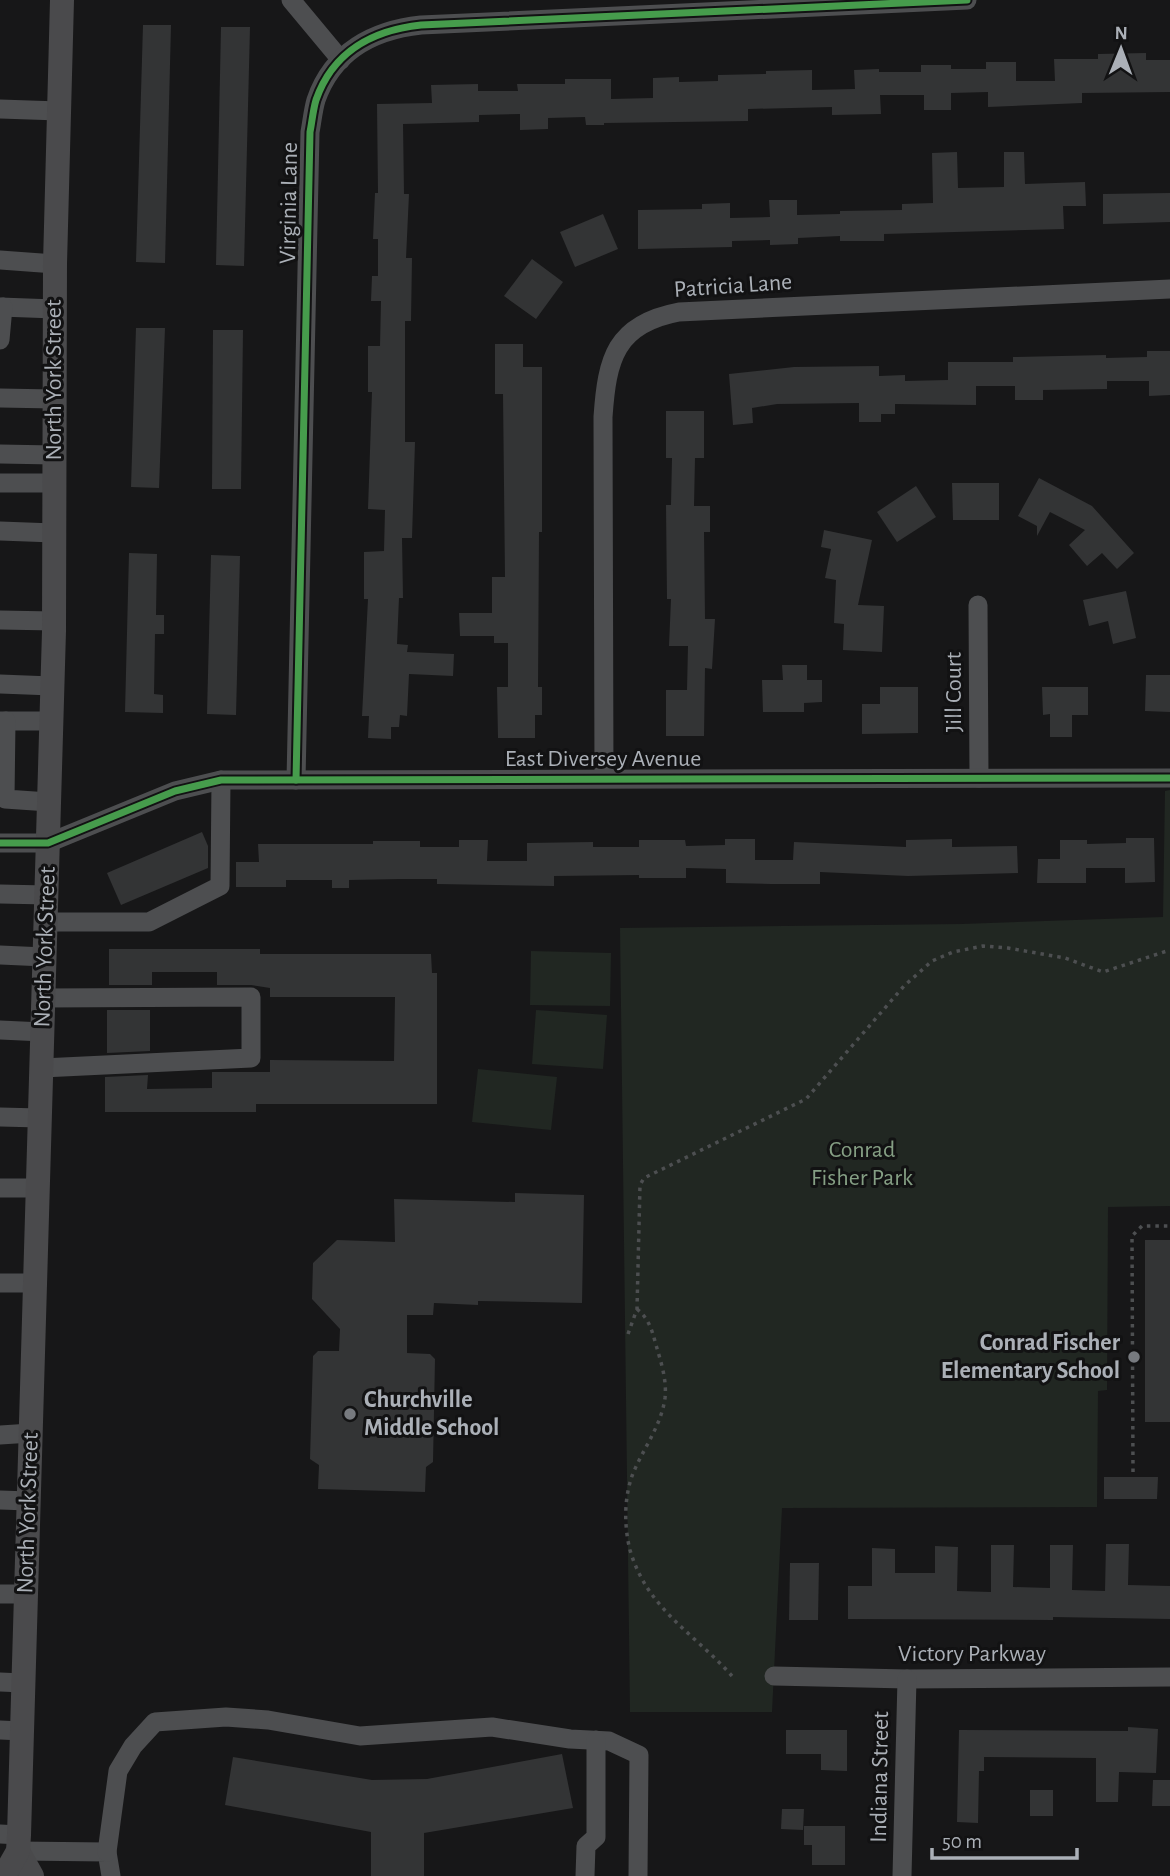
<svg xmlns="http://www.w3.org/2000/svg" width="1170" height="1876" viewBox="0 0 1170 1876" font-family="'Alegreya Sans',sans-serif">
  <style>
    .green { fill: #212722 }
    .building { fill: #333435 }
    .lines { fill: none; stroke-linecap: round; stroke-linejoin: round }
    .path { stroke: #4d4f51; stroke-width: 3.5; stroke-dasharray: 3.5 5; stroke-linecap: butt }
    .minor { stroke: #4d4e50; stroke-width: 19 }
    .major { stroke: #4a4a4c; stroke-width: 24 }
    .cycleway-casing { stroke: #121213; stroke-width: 11 }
    .cycleway { stroke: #469c4c; stroke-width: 7 }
    .poi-dot { fill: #777a7f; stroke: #121213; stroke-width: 2.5 }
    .labels { text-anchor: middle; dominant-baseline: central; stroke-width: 6; stroke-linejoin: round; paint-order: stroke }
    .street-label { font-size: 24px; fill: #abb0b7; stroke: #121213 }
    .park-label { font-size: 24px; fill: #859f84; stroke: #121213 }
    .poi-label { font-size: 24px; font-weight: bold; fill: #abb0b7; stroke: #121213; text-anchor: end }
  </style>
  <rect width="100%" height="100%" fill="#171718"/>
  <g class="green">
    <polygon points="1170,790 1170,1206 1108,1207 1107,1390 1098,1391 1097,1507 782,1508 772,1712 630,1712 620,928 962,924 1163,917 1165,791"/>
    <polygon points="531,951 611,953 610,1006 530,1005"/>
    <polygon points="536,1010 607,1015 603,1069 532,1064"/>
    <polygon points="478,1069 557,1077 551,1130 472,1122"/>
  </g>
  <g class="building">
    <polygon points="143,25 171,25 165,263 136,262"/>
    <polygon points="221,27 250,27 244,266 216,265"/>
    <polygon points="1146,53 1146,60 1170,60 1170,92 1082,93 1082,103 988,107 988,92 951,93 951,110 924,110 924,95 880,95 881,114 832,115 832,107 748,109 748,121 604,123 604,125 586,125 585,117 548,118 548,129 520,130 520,114 479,115 479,122 403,124 404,194 409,194 406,258 412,258 411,321 405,321 405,442 415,442 412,538 402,538 403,598 399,598 397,644 408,645 407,652 454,654 453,676 409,674 407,716 400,715 399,727 391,727 391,739 368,738 369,716 362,716 368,599 364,599 364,552 384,551 385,510 368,509 372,392 368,392 368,346 380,346 381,301 371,301 372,276 378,276 378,239 373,239 375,193 378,193 377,104 432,103 431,85 478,84 478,91 518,91 517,84 565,84 565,79 611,79 611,99 653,98 653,78 679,77 679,82 718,81 718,75 766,74 766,71 812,70 812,90 855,89 854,70 879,69 879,72 921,72 921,65 951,65 951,69 986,69 986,62 1016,62 1016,81 1055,81 1054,59 1098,59 1098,54"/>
    <polygon points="957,152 958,188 1004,187 1004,152 1024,152 1025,184 1085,182 1086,206 1063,206 1064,229 884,234 884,241 840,241 840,236 798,238 798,244 770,245 770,240 732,241 732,247 638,249 638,210 702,209 702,204 730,203 730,218 770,217 769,200 797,200 797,215 840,214 840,211 902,210 902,204 933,203 932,153"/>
    <polygon points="1170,193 1170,222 1103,224 1103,194"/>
    <polygon points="603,214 618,249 575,267 560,232"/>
    <polygon points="532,259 563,282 536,319 504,296"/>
    <polygon points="136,328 165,328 159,488 131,487"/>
    <polygon points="213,330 243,330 241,489 212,489"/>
    <polygon points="495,344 523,344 523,367 542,367 542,532 539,532 538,687 542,687 542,715 535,715 535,738 498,738 497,687 508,687 508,643 494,643 494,636 460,636 459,613 492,613 492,577 505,577 503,394 495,394"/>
    <polygon points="1147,351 1170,351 1170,395 1149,396 1149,381 1107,381 1107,389 1043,390 1043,400 1015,400 1015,386 976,386 976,405 895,404 895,414 881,414 881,422 859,422 859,403 777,404 752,408 753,423 733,425 729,374 794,367 879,366 879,376 905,375 905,381 948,380 948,362 1013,362 1013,357 1106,355 1106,358 1147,357"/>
    <polygon points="666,411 704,411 704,458 695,458 694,506 710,506 710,532 704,532 705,619 715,619 712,669 705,668 704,736 666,736 666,690 687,690 688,646 669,646 671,599 667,599 666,505 671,505 672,458 666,458"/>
    <polygon points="1039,478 1092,506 1134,553 1117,569 1102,553 1087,566 1069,545 1085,530 1050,512 1037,536 1037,526 1018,516"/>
    <polygon points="952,483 999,483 999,520 953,520"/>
    <polygon points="916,486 936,517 897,542 877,512"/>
    <polygon points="824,530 872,540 858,605 884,606 882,652 843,650 844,624 834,623 836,580 825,578 831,549 821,547"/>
    <polygon points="129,553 157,554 156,615 164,615 164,634 155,634 154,694 163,695 163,713 125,712"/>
    <polygon points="211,555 240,556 236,715 207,714"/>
    <polygon points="1126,591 1136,638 1113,644 1108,621 1089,626 1083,600"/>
    <polygon points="782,665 807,665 807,680 822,680 822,702 804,703 804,712 763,712 762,680 783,680"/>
    <polygon points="1146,675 1170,675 1170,712 1145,711"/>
    <polygon points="880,687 918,687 918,733 862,734 862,704 880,704"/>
    <polygon points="1042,687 1088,687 1088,715 1072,715 1072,737 1050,737 1050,714 1043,715"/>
    <polygon points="202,832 208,846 208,868 121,905 107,873"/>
    <polygon points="1126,838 1154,838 1155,882 1125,883 1125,868 1086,868 1086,883 1037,883 1038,859 1060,859 1060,840 1087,840 1087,844 1126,843"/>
    <polygon points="725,839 755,839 755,860 793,860 794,842 906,847 906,840 952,839 952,847 1017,846 1018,873 908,876 820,872 820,884 771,884 726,883 726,869 686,868 686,878 639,878 639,875 554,876 554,886 437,884 437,879 400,879 349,880 349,888 332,888 332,880 286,880 286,887 236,887 236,862 259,862 258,844 373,844 373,841 420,841 420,847 459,847 459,840 488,840 487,861 527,861 527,843 593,842 593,847 639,847 639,840 685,840 686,846 725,845"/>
    <polygon points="109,949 260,949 260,954 431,954 432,973 437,973 437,1104 256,1104 256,1112 105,1112 105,1077 148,1075 147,1089 212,1088 212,1072 270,1072 270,1060 394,1061 395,997 270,997 270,988 251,985 217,985 217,972 152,972 152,985 109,985"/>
    <polygon points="107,1010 150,1010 150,1051 107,1053"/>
    <polygon points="515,1193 584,1195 582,1303 478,1301 478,1305 434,1303 433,1315 407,1315 407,1353 430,1354 435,1359 433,1462 426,1467 425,1492 318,1489 319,1465 310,1459 313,1356 318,1351 339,1351 340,1329 312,1299 313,1263 337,1240 395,1242 394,1199 515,1202"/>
    <rect x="1145" y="1240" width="25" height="182"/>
    <polygon points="1104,1477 1158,1477 1157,1499 1104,1499"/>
    <polygon points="1106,1544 1129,1544 1128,1585 1170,1586 1170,1619 1053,1617 1053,1620 848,1619 848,1586 872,1586 872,1548 895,1549 895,1573 935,1573 935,1546 958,1547 957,1591 991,1592 991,1545 1014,1545 1013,1587 1050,1588 1050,1545 1073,1545 1072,1590 1105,1591"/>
    <polygon points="790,1563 819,1563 818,1620 789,1620"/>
    <polygon points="1128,1727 1158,1729 1156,1773 1119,1772 1118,1802 1096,1802 1096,1758 984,1757 984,1771 979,1771 978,1823 957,1822 959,1730 1128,1731"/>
    <polygon points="786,1730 847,1730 847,1771 821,1770 821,1754 786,1754"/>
    <polygon points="562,1754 573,1808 424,1833 424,1876 371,1876 371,1832 225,1805 233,1757 372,1780 427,1779"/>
    <polygon points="1153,1780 1170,1780 1170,1806 1152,1806"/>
    <rect x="1030" y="1790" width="23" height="26"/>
    <polygon points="782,1809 804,1809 803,1830 781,1829"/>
    <polygon points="804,1826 845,1826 845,1865 812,1865 812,1845 804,1845"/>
  </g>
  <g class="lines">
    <g class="path">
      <path d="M 637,1309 C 649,1319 652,1330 656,1345 C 661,1362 667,1380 665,1398 C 661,1427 642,1450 632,1476 C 624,1499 624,1526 630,1550 C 647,1609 694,1633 732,1676"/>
      <polyline points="628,1334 637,1309 640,1185 644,1178 806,1099 904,986 932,961 953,952 983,946 1008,948 1065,958 1103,972 1170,950"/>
      <polyline points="1133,1472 1132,1236 1142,1226 1170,1226"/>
    </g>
    <g class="minor">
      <polyline points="291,0 341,60"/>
      <polyline points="0,109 59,111"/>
      <polyline points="0,260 55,264"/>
      <polyline points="0,307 55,309"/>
      <polyline points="0,340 3,307"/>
      <polyline points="0,398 54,399"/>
      <polyline points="0,454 54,455"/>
      <polyline points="0,483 54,483"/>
      <polyline points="0,531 54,533"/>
      <polyline points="978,605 979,778"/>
      <polyline points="0,620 54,621"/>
      <polyline points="0,684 52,686"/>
      <polyline points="0,721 51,721"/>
      <polyline points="6,721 5,799 49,802"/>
      <path d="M 604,778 L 603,417 C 607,359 615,324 679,312 L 1170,289"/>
      <path d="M 296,780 L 310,132 C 312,122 313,110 316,100 C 333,51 374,30 421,25 L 967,0"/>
      <polyline points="0,843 48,843 175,791 221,780 1170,778"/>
      <polyline points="0,894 47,895"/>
      <polyline points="46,922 149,922 220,886 221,780"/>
      <polyline points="0,955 45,957"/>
      <polyline points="0,1030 43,1032"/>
      <polyline points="42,1068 251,1058 251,997 44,998"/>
      <polyline points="0,1117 40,1118"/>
      <polyline points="0,1188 38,1188"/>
      <polyline points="0,1283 35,1283"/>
      <polyline points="0,1435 31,1433"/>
      <polyline points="0,1500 29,1501"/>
      <polyline points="0,1594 26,1594"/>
      <polyline points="774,1676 907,1679 1170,1677"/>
      <polyline points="0,1682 23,1683"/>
      <polyline points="0,1730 22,1731"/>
      <polyline points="0,1834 19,1835"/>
      <polyline points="18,1851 107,1852 111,1876"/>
      <polyline points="107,1852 118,1771 133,1746 155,1722 226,1717 268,1720 360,1736 492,1727 570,1739 609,1741 639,1755 638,1876"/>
      <polyline points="585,1876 586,1846 596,1837 596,1740"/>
      <polyline points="902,1876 907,1679"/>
    </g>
    <g class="major">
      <polyline points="18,1851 32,1876"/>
      <polyline points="4,1876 18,1851 19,1835 54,631 55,264 62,0"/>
    </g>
    <g class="cycleway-casing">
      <g id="cycleway">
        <path d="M 296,780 L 310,132 C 312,122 313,110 316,100 C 333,51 374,30 421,25 L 967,0"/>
        <polyline points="0,843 48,843 175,791 221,780 1170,778"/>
      </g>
    </g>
    <use href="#cycleway" class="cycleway"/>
  </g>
  <g class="poi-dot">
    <circle cx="1134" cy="1357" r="7"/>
    <circle cx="350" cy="1414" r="7"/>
  </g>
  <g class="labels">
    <g class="street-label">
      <text transform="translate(289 203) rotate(-89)">Virginia Lane</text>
      <text transform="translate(733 286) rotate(-4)">Patricia Lane</text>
      <text transform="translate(54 380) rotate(-90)">North York Street</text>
      <text transform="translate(954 692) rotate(-90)">Jill Court</text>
      <text x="603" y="759">East Diversey Avenue</text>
      <text transform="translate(45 947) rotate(-88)">North York Street</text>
      <text transform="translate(28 1513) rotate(-88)">North York Street</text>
      <text x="972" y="1654">Victory Parkway</text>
      <text transform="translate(880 1777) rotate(-89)">Indiana Street</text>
    </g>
    <g class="park-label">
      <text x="862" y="1150">Conrad<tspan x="862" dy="28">Fisher Park</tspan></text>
    </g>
    <g class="poi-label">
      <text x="1120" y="1343">Conrad Fischer<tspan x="1120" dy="28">Elementary School</tspan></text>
      <text x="364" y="1400" text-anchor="start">Churchville<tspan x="364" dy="28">Middle School</tspan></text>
    </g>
  </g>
  <g transform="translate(1121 49) rotate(1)" stroke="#121213" stroke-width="5" paint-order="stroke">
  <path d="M0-5L12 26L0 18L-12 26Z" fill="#abb0b7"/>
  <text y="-10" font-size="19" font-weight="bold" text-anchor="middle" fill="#abb0b7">N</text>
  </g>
  <path d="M932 1848v10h145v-10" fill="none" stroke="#abb0b7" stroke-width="3.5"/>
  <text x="942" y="1848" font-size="21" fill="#abb0b7" stroke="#121213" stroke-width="5" paint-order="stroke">50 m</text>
</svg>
